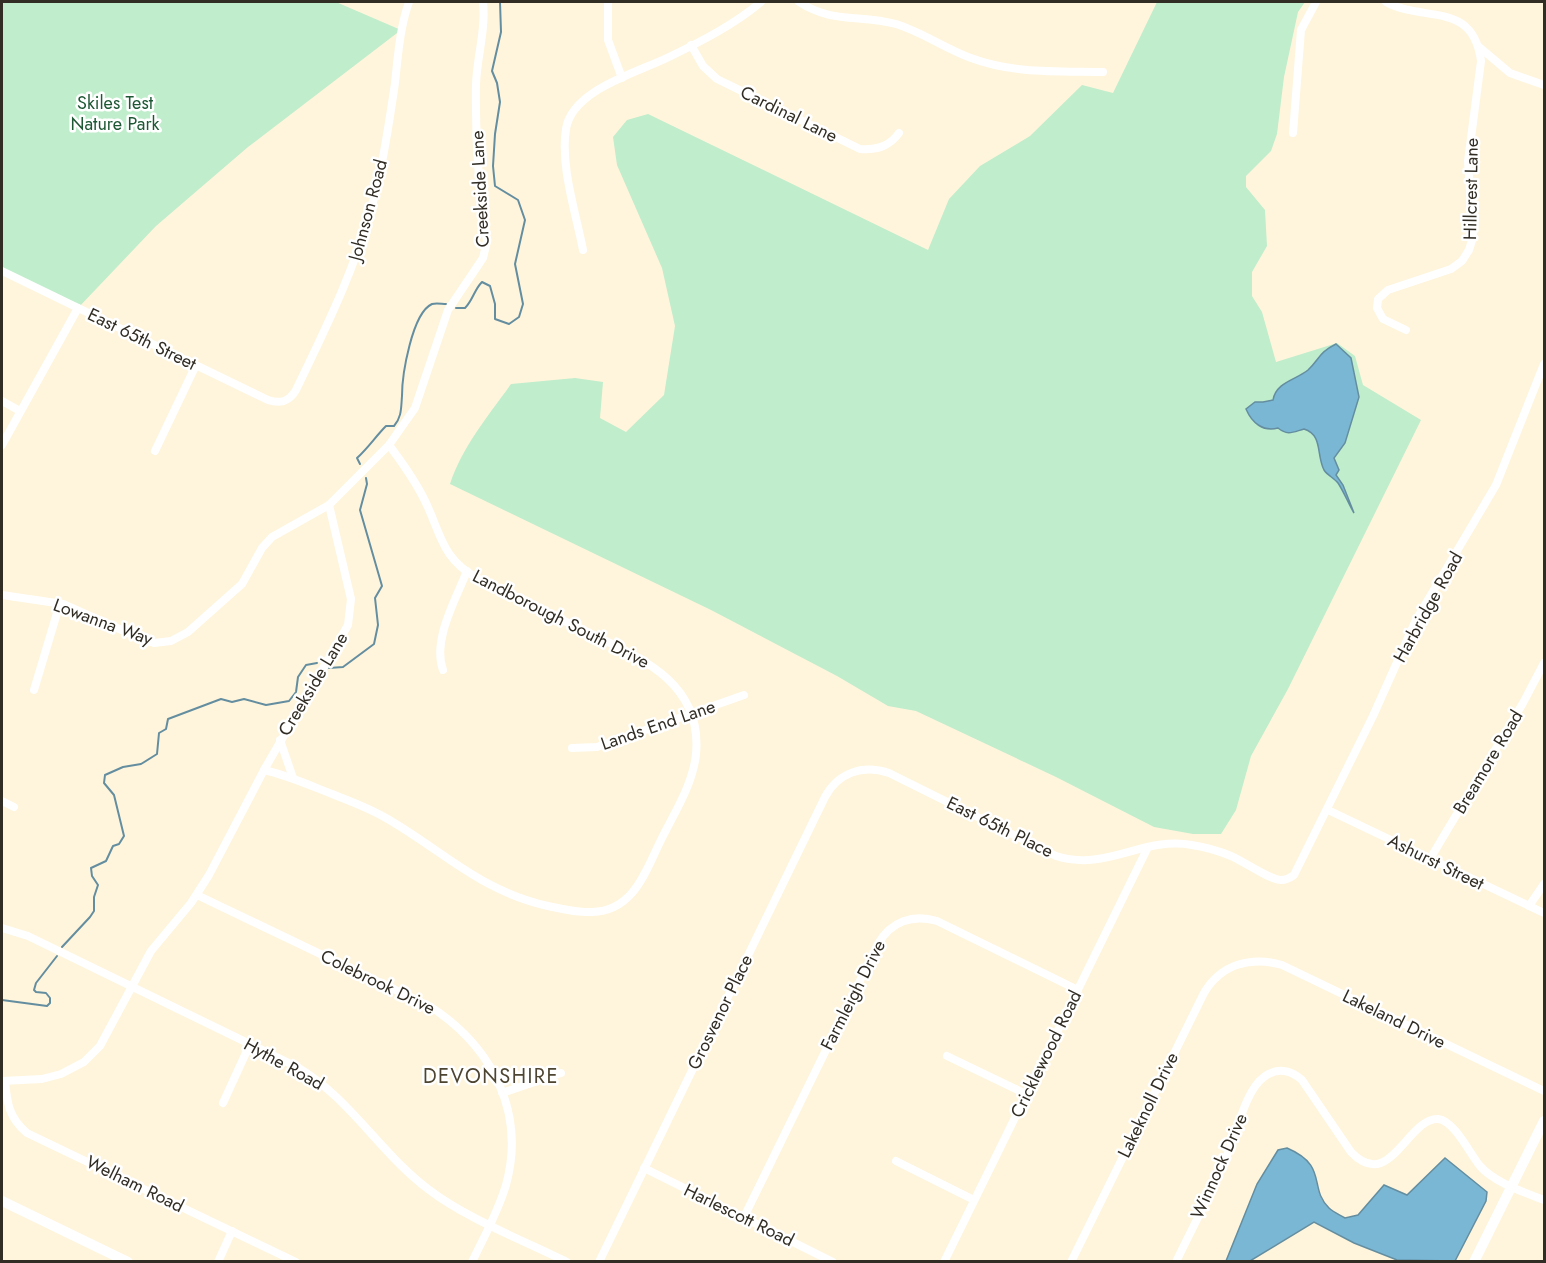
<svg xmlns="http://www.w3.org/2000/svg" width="1546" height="1263" viewBox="0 0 1546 1263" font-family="Jost,sans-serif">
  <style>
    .green { fill: #c0edcc }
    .water { fill: #7ab7d5; stroke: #648ea0; stroke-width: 1.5 }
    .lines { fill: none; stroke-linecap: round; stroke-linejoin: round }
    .stream { stroke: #648ea0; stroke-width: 2 }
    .street { stroke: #fff; stroke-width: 8 }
    .secondary { stroke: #fff; stroke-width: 10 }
    .labels { text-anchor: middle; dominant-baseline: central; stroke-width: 5; stroke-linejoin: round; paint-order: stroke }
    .park-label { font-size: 18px; fill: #1d5734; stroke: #fff }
    .street-label { font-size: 18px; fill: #312d24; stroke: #fff }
    .neighbourhood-label { font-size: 20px; letter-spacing: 1.5px; fill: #4d4531; stroke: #fff }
  </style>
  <rect width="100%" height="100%" fill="#fff5dc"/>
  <g class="green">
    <polygon points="2,2 336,2 401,30 248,147 156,226 78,308 2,271"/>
    <path d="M 1157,2 L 1305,2 L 1298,12 L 1284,77 L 1277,134 L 1271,151 L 1246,176 L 1246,187 L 1265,210 L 1267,246 L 1252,272 L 1252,296 L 1262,312 L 1276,362 L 1337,343 L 1355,356 L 1363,385 L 1421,420 L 1288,689 L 1251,756 L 1236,810 L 1221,834 L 1193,834 L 1154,827 L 1056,777 L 916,711 L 888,706 L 837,676 L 711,610 L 450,484 C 462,447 488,416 511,384 L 575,378 L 603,382 L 600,418 L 626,432 L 664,395 L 675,326 L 662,268 L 617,165 L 613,137 L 627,120 L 648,114 L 928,250 L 949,199 L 980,166 L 1030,136 L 1082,85 L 1113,93 Z"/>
  </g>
  <g class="water">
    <path d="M 1336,344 L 1351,358 L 1359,397 L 1345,443 L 1334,458 L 1339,470 L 1336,475 L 1343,485 L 1354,513 C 1348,503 1344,492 1338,483 C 1334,478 1327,475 1324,470 C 1316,454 1323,435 1304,429 C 1293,432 1288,436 1278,428 C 1263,432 1252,423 1246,409 L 1255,402 L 1263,402 L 1273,400 C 1276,382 1296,380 1308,370 C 1320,359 1318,353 1336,344 Z"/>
    <path d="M 1287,1148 C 1329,1166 1308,1188 1329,1208 C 1333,1212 1340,1215 1345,1218 L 1358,1215 L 1384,1185 L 1407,1195 L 1445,1158 L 1487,1192 L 1486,1201 L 1455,1261 L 1397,1260 L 1354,1243 L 1314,1222 L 1250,1261 L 1226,1261 L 1257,1184 L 1278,1150 Z"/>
  </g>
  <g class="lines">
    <g class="stream">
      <path d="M 456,308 L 465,308 C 473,300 474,290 482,282 L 490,286 L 495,304 L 495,319 L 509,324 L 519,317 L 523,304 L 515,264 L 525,220 L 518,200 L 495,186 L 493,166 L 495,134 L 500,102 L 497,83 L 492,71 L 501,32 L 500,2"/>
      <path d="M 360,464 L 357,458 C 368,448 376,436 386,426 L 394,426 C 402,417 401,407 402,396 C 402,375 412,313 432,304 C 436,303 442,304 446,304"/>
      <polyline points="329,668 343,667 374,644 378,625 375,598 382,586 360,510 367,484 366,478"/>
      <polyline points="62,947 90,917 94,911 94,897 98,885 92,876 91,868 106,861 113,846 119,844 124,836 114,795 104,783 105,775 123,767 141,764 157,754 159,733 166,729 168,719 221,699 232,702 244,699 266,705 289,701 296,692 298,677 306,665 317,663"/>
      <polyline points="2,1000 47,1006 50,1003 50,998 46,993 36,992 34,990 36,983 57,956"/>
    </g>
    <g class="street">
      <polyline points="608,2 608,40 622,78"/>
      <path d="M 799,2 C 833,24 860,14 896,24 C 922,32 946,49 971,58 C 1014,74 1058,71 1103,72"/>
      <path d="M 1386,2 C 1424,23 1473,0 1481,61 L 1468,161 L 1473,237 L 1469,250 L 1462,261 L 1451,269 L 1388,290 L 1378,299 L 1377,308 L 1383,319 L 1406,330"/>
      <path d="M 691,45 L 703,66 L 717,79 L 860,149 C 876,150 889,147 899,133"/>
      <polyline points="1478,46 1510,73 1544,85"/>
      <polyline points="1293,133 1301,30 1316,2"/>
      <path d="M 583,250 C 576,213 560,166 566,129 C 572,89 640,72 671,56 C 702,41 735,24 761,2"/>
      <path d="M 2,271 L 268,400 C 280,404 289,402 296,390 C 329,322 359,261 377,186 C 385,152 390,117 395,83 C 398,55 400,27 409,2"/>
      <polyline points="2,401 20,411"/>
      <polyline points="2,445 78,308"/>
      <polyline points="155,451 196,365"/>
      <path d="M 2,595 L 63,604 L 144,640 L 154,643 L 171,641 L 188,632 L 242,584 L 262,548 L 272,537 L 329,505 L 389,445 L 415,408 L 448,310 L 483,258 L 487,241 C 478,188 475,138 476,84 C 477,57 486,29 483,2"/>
      <path d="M 443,670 C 432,640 456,599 467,571"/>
      <polyline points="34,690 60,603"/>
      <polyline points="280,740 293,778"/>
      <polyline points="572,748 597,747 744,695"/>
      <path d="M 264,770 C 287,775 309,785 332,794 C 350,801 369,808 386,818 C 442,850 480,891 548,906 C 562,909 578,913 592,912 C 633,911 645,873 660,842 C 673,815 693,785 696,754 C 703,679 634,655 579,628 C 545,612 511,595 477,578 C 439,557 441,530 422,495 C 413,478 401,461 389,445"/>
      <polyline points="2,801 14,807"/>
      <polyline points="1328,810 1544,913"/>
      <polyline points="1430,859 1523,703 1544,663"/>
      <path d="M 197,895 L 431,1007 C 492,1047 526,1112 506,1185 C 498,1212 484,1237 472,1262"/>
      <polyline points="1529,906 1544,884"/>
      <path d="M 2,928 L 28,936 L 297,1067 C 350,1098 380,1153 428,1189 C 467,1219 523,1240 567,1262"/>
      <polyline points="947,1056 1026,1094"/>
      <polyline points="2,1081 42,1079 61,1074 84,1062 100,1046 151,951 191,903 209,875 264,770 348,625 351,599 329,505"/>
      <path d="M 5,1081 C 7,1103 9,1118 27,1133 L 296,1262"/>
      <polyline points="502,1093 561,1073"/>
      <polyline points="223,1103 250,1044"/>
      <polyline points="896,1161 974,1200"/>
      <polyline points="644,1168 833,1262"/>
      <path d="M 744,1217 L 878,944 C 891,921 913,914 937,921 L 1078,990"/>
      <polyline points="218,1262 232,1231"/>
      <path d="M 599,1262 L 825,797 C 838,773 862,764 889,773 L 1056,856 C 1107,872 1142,836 1192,845 C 1205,847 1219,851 1231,856 C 1245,862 1268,879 1281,880 C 1286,880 1290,878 1294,875 L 1373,716 L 1416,620 L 1496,485 L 1544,364"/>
      <polyline points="944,1262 1148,847"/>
      <path d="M 1071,1262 L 1204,993 C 1221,964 1251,956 1282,965 L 1544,1091"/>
      <path d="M 1176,1262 C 1194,1224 1215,1186 1230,1148 C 1238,1128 1246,1090 1264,1077 C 1277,1067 1291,1070 1302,1080 L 1351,1152 C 1390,1193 1407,1118 1438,1119 C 1454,1120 1470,1154 1480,1166 C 1495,1183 1524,1192 1544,1200"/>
    </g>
    <g class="secondary">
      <polyline points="2,1201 128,1262"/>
      <polyline points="1474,1262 1544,1121"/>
    </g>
  </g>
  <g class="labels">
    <g class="park-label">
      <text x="115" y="103">Skiles Test<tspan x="115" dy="21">Nature Park</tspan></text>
    </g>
    <g class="street-label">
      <text transform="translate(789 114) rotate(26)">Cardinal Lane</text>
      <text transform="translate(480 189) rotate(-93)">Creekside Lane</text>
      <text transform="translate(1471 189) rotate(-89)">Hillcrest Lane</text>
      <text transform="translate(368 210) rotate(-75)">Johnson Road</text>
      <text transform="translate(142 339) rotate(26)">East 65th Street</text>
      <text transform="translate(1428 607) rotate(-61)">Harbridge Road</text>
      <text transform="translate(561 619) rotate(27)">Landborough South Drive</text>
      <text transform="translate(103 622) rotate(20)">Lowanna Way</text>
      <text transform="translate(313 684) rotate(-59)">Creekside Lane</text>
      <text transform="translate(658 725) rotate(-19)">Lands End Lane</text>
      <text transform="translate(1488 762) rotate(-59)">Breamore Road</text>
      <text transform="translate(1000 827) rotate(26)">East 65th Place</text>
      <text transform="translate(1436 862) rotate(26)">Ashurst Street</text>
      <text transform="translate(378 982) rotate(26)">Colebrook Drive</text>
      <text transform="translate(853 995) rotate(-63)">Farmleigh Drive</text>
      <text transform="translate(720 1012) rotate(-64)">Grosvenor Place</text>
      <text transform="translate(1394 1019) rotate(26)">Lakeland Drive</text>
      <text transform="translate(1046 1054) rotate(-64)">Cricklewood Road</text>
      <text transform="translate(284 1064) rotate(29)">Hythe Road</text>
      <text transform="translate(1148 1105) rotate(-64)">Lakeknoll Drive</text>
      <text transform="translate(1219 1166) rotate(-66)">Winnock Drive</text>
      <text transform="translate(135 1184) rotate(26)">Welham Road</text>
      <text transform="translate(739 1215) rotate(26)">Harlescott Road</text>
    </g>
    <g class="neighbourhood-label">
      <text x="491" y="1076">DEVONSHIRE</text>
    </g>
  </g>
  <rect width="1546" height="1263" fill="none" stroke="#312d24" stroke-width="6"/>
</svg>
